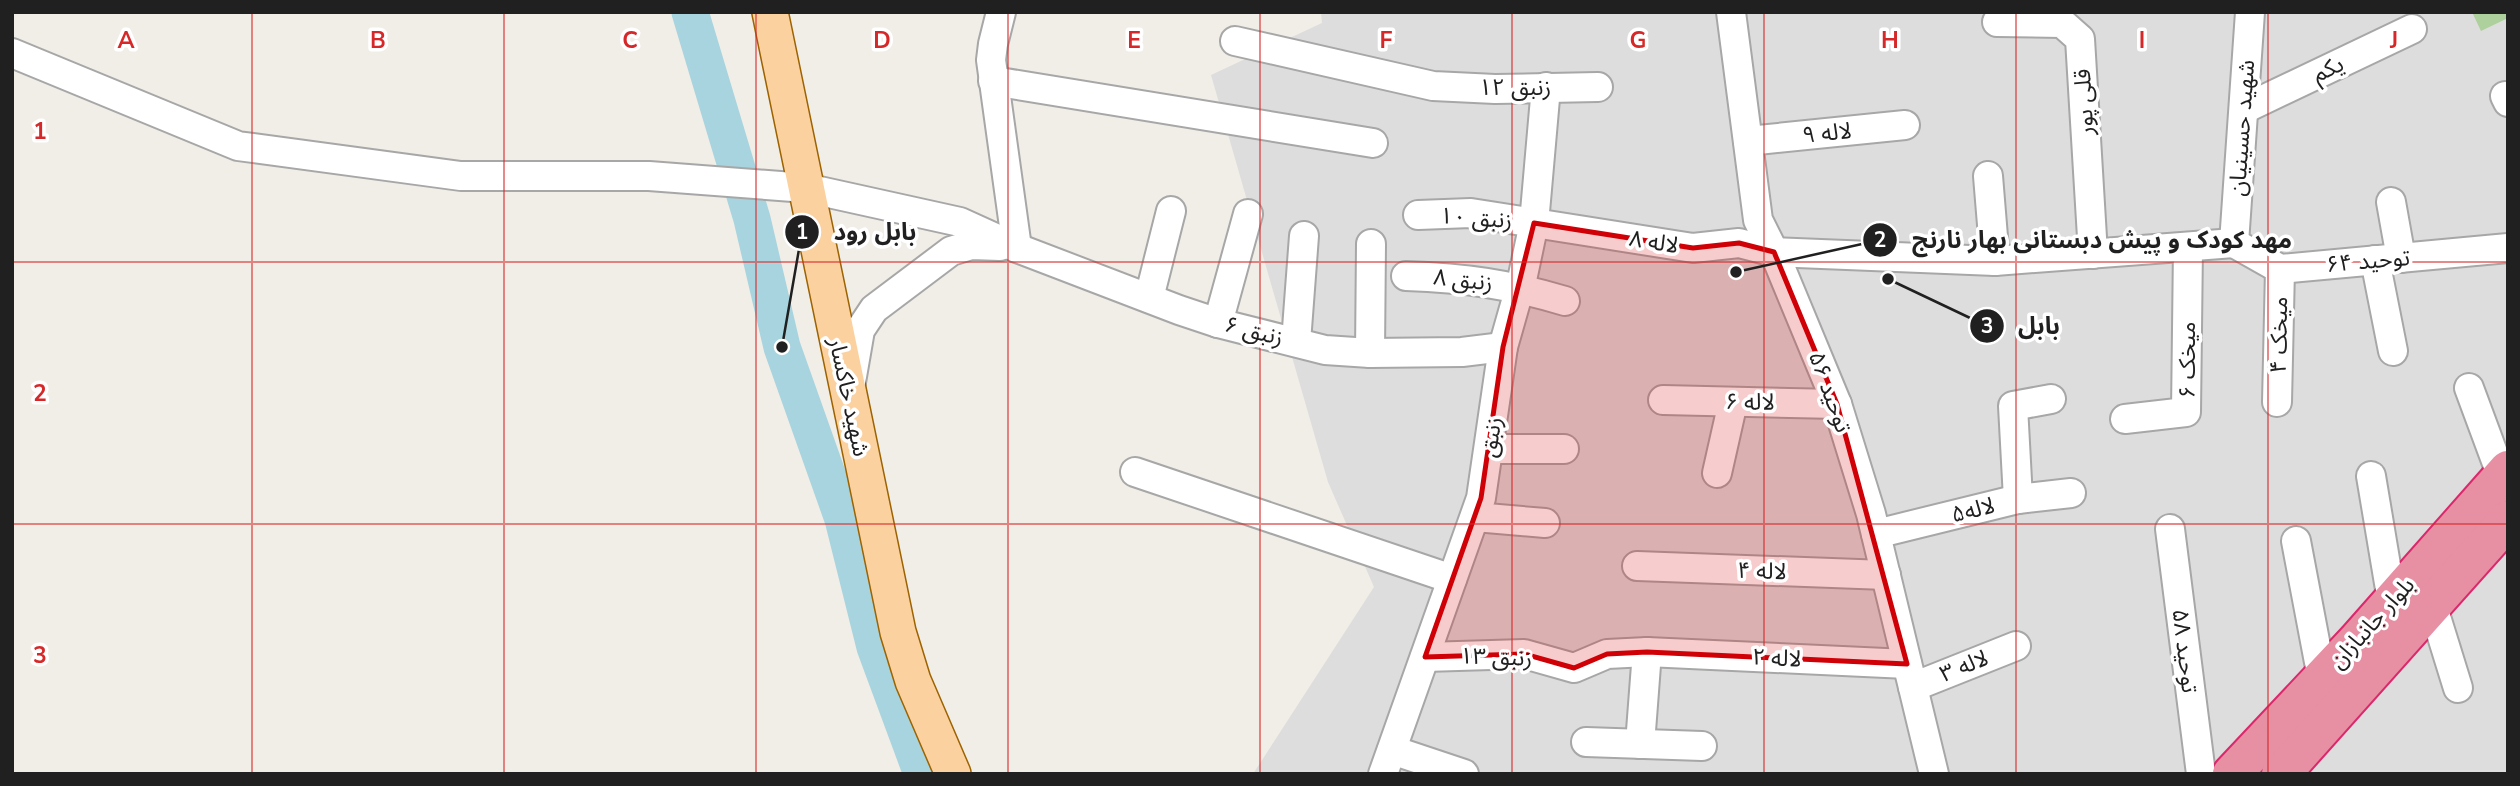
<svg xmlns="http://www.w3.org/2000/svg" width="2520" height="786" viewBox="0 0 2520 786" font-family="'Nunito Sans','Noto Sans Arabic',sans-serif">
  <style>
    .residential { fill: #dedddd }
    .forest { fill: #add09c }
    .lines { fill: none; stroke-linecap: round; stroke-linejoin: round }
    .river { stroke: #a7d4de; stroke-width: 37 }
    .minor-casing { stroke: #a7a7a7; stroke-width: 32 }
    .major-casing { stroke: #9c6300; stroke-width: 38 }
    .highway-casing { stroke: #db276b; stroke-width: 42 }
    .minor { stroke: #fff; stroke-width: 28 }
    .major { stroke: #fcd1a0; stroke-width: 35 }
    .highway { stroke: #e78fa3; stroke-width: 38 }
    .marked { fill: #d00007; fill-opacity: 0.2; stroke: #d00007; stroke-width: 5; stroke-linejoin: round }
    .grid { fill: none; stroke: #d62828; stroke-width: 2; stroke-opacity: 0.55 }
    .labels { text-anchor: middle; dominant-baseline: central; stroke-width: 7; stroke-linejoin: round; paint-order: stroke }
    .street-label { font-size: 23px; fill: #202020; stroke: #fff }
    .grid-label { font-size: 23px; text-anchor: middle; font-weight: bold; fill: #d62828; stroke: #fff; stroke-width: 7; stroke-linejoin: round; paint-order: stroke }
    .leader { fill: none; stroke: #202020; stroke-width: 2.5 }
    .callout-dot { fill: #202020; stroke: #fff; stroke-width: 2.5 }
    .mark-label { font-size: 21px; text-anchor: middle; font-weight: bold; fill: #fff }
    .callout-label { font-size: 24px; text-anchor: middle; font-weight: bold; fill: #202020; stroke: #fff; stroke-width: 7; stroke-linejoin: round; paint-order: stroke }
  </style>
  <rect width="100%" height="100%" fill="#f1ede7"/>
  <polygon class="residential" points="1321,12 2508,12 2508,774 1253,774 1374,587 1328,482 1211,75 1322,23"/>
  <polygon class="forest" points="2472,12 2508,12 2508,18 2481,31"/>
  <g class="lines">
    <polyline class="river" points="690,12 752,219 782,347 843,519 875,647 922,774"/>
    <g class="minor-casing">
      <g id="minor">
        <polyline points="1001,12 993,44 991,60 1017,248"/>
        <polyline points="1731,12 1758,220 1774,252 1837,404 1871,514 1934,774"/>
        <polyline points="1997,22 2062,23 2080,39 2093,254"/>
        <polyline points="1235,41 1433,86 1495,89 1598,87"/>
        <polyline points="12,53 238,146 461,176 649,176 806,188 960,222 1017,248 1179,310 1218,323 1325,350 1370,353 1462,352 1503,347"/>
        <polyline points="993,81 1373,143"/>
        <polyline points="2505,96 2508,102"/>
        <polyline points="2244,109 2412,29"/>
        <polyline points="1748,141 1905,125"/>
        <polyline points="1988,176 1995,261"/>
        <polyline points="2391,202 2401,258"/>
        <polyline points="1418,215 1471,213 1693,248 1739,243 1774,252 1995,261 2234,243"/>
        <polyline points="2234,243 2280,269 2508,248"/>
        <polyline points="2234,243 2250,12"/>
        <polyline points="2375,260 2393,351"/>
        <path d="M 1406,276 C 1465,278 1508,284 1565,301"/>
        <polyline points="1149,298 1171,211"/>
        <polyline points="1218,323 1248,214"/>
        <polyline points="1296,342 1304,236"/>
        <polyline points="1370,353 1371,244"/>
        <polyline points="851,382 860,330 874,309 951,251 971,245 1000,246"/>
        <polyline points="2469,388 2502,477"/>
        <polyline points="1663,400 1837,404"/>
        <polyline points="2277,402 2280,269"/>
        <polyline points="2125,419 2186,412 2188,247"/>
        <polyline points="1489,449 1564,449"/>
        <polyline points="1135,472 1452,579"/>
        <polyline points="1717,473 1733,402"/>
        <polyline points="2371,476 2392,601"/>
        <polyline points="2018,499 2013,406 2051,399"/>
        <polyline points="1475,517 1545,523"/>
        <polyline points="2170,529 2201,774"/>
        <polyline points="1876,534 2018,499 2071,493"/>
        <polyline points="2296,541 2322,678"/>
        <polyline points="1637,566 1886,575"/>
        <polyline points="2432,604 2458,688"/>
        <polyline points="1425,657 1524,654 1574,668 1607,654 1647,652 1907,664"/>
        <polyline points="1913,687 2016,646"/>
        <polyline points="1586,742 1702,746"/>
        <polyline points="1640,744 1647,652"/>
        <polyline points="1392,750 1464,774"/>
        <polyline points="1383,774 1481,498 1503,347 1522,280 1534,223 1546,87"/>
      </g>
    </g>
    <g class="major-casing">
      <polyline id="major" points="770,12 898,632 913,681 953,774"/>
    </g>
    <g class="highway-casing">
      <g id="highway">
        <polyline points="2232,774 2357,641 2508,470"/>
        <polyline points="2281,774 2508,520"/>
      </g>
    </g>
    <use href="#minor" class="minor"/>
    <use href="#major" class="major"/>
    <use href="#highway" class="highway"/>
  </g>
  <path class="marked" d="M 1534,223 L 1693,248 L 1739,243 L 1774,252 L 1837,404 L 1907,664 L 1647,652 L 1607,654 L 1574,668 L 1524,654 L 1425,657 L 1481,498 L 1503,347 Z"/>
  <path class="grid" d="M 252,12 L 252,774M 504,12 L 504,774M 756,12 L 756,774M 1008,12 L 1008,774M 1260,12 L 1260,774M 1512,12 L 1512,774M 1764,12 L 1764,774M 2016,12 L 2016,774M 2268,12 L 2268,774M 12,262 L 2508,262M 12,524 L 2508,524"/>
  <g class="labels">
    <g class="street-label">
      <text transform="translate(2328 69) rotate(-25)">یکم</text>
      <text x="1515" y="87">زنبق ۱۲</text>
      <text transform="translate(2084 102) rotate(-93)">قلی پور</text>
      <text transform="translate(2242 128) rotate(-86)">شهید حسینیان</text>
      <text transform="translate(1827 133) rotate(-6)">لاله ۹</text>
      <text transform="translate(1476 218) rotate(4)">زنبق ۱۰</text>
      <text transform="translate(1654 242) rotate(9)">لاله ۸</text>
      <text transform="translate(2368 261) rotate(-5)">توحید ۶۴</text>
      <text transform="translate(1463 280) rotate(6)">زنبق ۸</text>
      <text transform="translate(1254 331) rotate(14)">زنبق ۶</text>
      <text transform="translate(2279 335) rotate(-89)">میخک ۴</text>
      <text transform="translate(2187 360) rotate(-90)">میخک ۶</text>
      <text transform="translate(1830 392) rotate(70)">توحید ۵۶</text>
      <text transform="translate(849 397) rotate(78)">شهید خاکسار</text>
      <text transform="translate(1750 402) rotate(1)">لاله ۶</text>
      <text transform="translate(1491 437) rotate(-81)">زنبق</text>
      <text transform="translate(1973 510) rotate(-14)">لاله۵</text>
      <text transform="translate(1762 571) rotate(2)">لاله ۴</text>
      <text transform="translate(2372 623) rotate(-48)">بلوار جانبازان</text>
      <text transform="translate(2185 651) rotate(83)">توحید ۵۸</text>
      <text transform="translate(1496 657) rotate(2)">زنبق ۱۳</text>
      <text transform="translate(1777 658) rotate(3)">لاله ۲</text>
      <text transform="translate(1964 666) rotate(-22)">لاله ۳</text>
    </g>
  </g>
  <g class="grid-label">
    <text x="126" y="48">A</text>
    <text x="378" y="48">B</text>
    <text x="630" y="48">C</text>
    <text x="882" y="48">D</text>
    <text x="1134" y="48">E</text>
    <text x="1386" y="48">F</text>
    <text x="1638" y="48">G</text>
    <text x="1890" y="48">H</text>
    <text x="2142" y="48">I</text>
    <text x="2394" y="48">J</text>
    <text x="40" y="139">1</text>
    <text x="40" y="401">2</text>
    <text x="40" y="663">3</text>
  </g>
  <path class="leader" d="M782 347L802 232M1736 272L1880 240M1888 279L1987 326"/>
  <g class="callout-dot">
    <circle cx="782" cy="347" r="7"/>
    <circle cx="1736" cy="272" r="7"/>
    <circle cx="1888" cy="279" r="7"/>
    <circle cx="802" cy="232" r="18"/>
    <circle cx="1880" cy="240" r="18"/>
    <circle cx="1987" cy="326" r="18"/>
  </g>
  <g class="mark-label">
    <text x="802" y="239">1</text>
    <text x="1880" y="247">2</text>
    <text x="1987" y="333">3</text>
  </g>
  <g class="callout-label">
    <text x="875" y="240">بابل رود</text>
    <text x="2102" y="248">مهد کودک و پیش دبستانی بهار نارنج</text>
    <text x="2039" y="334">بابل</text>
  </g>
  <rect width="2520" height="786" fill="none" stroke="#202020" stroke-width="28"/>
</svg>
